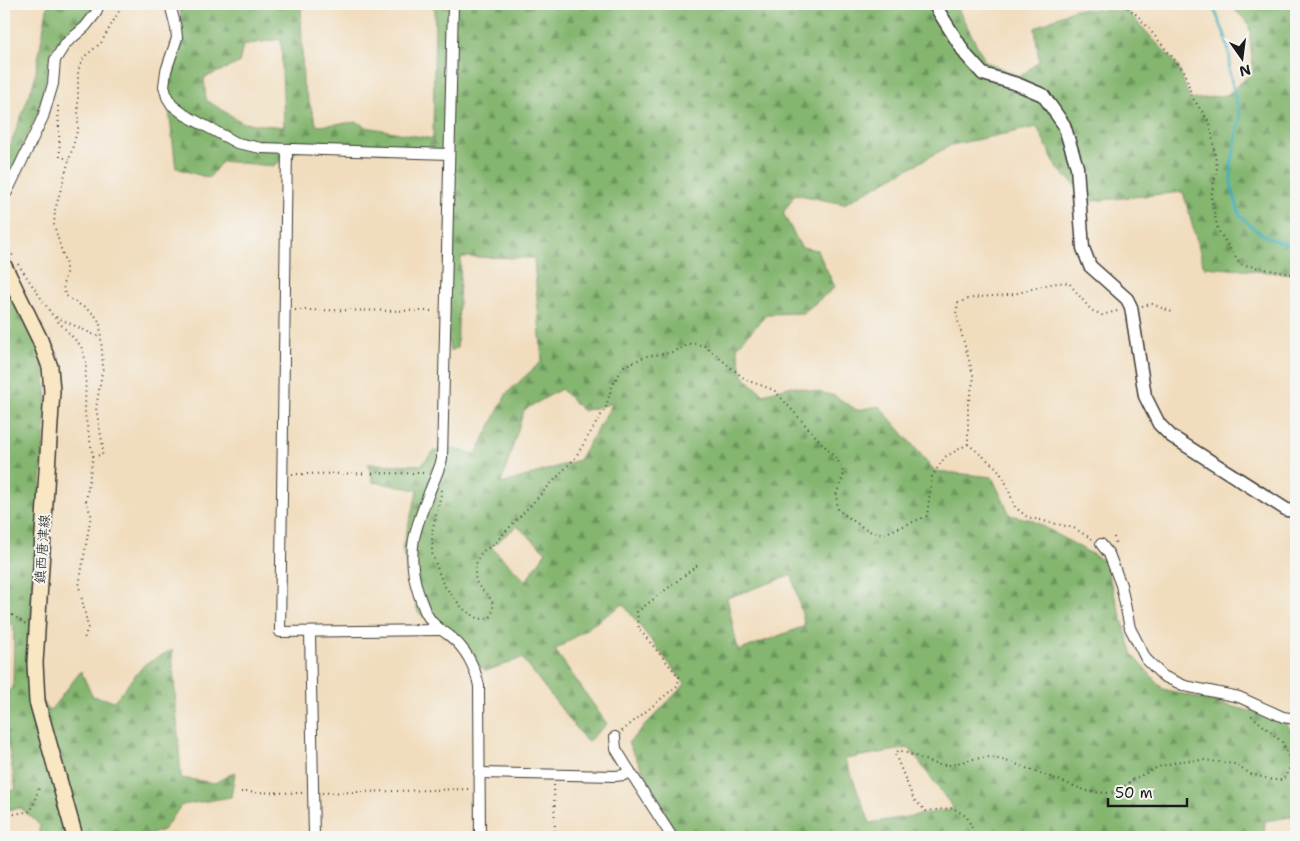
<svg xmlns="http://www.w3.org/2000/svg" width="1300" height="841" viewBox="0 0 1300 841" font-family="'Shantell Sans','Klee One',sans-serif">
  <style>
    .forest { fill: url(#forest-firs); stroke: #506946; fill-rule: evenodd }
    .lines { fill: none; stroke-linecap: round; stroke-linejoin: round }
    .stream { stroke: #3daeb7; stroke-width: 3 }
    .minor-casing { stroke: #3c3934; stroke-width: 12 }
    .tertiary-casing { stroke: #3c3934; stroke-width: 15 }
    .secondary-casing { stroke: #3c3934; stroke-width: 18 }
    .path { stroke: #3c3934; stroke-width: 2; stroke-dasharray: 1 4; stroke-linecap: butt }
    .minor { stroke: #fff; stroke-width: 10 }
    .tertiary { stroke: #fff; stroke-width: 12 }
    .secondary { stroke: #f9e7c3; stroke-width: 15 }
    .labels { text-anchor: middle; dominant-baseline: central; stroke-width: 4; stroke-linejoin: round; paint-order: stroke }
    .street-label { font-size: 14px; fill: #1c1c1c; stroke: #f6f6f2 }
  </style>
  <defs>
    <pattern id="forest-firs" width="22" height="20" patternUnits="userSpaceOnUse" patternTransform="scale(1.25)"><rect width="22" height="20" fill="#84b670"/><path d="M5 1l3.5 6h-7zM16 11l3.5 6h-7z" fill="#6b935b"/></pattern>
  </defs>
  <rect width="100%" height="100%" fill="#f6f6f2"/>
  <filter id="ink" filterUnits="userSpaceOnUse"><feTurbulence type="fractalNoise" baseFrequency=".02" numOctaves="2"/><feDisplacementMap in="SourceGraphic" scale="10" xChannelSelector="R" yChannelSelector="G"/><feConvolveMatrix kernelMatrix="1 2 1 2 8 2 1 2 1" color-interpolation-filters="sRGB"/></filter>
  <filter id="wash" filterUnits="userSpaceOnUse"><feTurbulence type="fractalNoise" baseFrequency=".0096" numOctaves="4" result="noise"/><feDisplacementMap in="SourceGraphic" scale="20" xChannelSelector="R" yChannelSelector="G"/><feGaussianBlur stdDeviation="1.12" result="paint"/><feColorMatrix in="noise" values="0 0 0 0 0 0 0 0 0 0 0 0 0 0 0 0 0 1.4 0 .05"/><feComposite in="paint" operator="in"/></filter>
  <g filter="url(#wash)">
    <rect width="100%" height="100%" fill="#f1ddbe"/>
    <g class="forest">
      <polygon points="48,4 95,4 93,10 52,48 40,107 5,188 4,188 4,162 34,82"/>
      <path d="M 179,4 L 354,4 L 301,7 L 303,84 L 317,126 L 357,122 L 366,127 L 433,139 L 435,8 L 421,4 L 957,4 L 956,5 L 985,61 L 1020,77 L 1039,61 L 1035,28 L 1074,9 L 1127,11 L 1178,66 L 1190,100 L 1227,95 L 1253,72 L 1249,24 L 1229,4 L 1296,4 L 1296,274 L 1204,267 L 1183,192 L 1092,201 L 1058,169 L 1037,127 L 951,145 L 844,204 L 795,194 L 783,213 L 801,247 L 817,250 L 835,287 L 803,313 L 767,314 L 737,347 L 743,376 L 763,394 L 792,386 L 835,396 L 857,410 L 879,406 L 935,471 L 992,477 L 1010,515 L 1032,520 L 1104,561 L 1133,655 L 1163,689 L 1285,720 L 1296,741 L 1296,816 L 1265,821 L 1264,837 L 678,837 L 628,743 L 685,684 L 623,604 L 555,650 L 607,724 L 587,742 L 522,658 L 486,671 L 418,612 L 402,548 L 418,490 L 373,482 L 368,464 L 421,465 L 433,452 L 448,448 L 476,454 L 507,393 L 542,361 L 534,258 L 461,257 L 457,348 L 450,351 L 442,310 L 452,155 L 303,148 L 273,166 L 222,161 L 209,178 L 176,168 L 165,75 L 182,21 ZM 281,39 L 284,127 L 243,123 L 206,100 L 204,78 L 239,63 L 243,45 ZM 561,389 L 583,411 L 613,403 L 579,460 L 501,484 L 524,410 ZM 517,526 L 546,552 L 526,581 L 491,547 ZM 792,575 L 805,626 L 738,651 L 727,598 ZM 909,748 L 954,809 L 870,823 L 845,759 Z"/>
      <polygon points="7,282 43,359 47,398 27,673 49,712 81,671 92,696 114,701 145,664 172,650 181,778 215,783 235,772 231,797 182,805 163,830 145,837 38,837 40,825 21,808 4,810 4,791 16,790 6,731 4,731 4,693 13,688 14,628 4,617 4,284"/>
    </g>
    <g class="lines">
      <polyline class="stream" points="1212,4 1225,35 1230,58 1229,70 1240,117 1231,166 1231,184 1240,216 1257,231 1273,240 1296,246"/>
    </g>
  </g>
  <g filter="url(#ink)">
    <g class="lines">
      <g class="minor-casing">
        <g id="minor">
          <polyline points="170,4 176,28 177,38 166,71 164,86 167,97 172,105 185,115 237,143 261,148 449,154"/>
          <path d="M 453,4 L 442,459 C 439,470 435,478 431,488 C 416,526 405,551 418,592 C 422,603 425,615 433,623 C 439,629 445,632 451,637 C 467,650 475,667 479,686 L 480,837"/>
          <polyline points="287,149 280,632 440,630"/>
          <polyline points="4,195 7,192 43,117 53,84 55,60 65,44 85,27 96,13 99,4"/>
          <polyline points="1101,544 1109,554 1121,585 1130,628 1146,659 1163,676 1185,686 1239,697 1283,717 1296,719"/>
          <polyline points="310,633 314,837"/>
          <polyline points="629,770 672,837"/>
          <polyline points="479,773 615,776 624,775 629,770 616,749 615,737"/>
        </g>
      </g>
      <g class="tertiary-casing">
        <polyline id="tertiary" points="934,4 966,55 983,74 1017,84 1043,95 1064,125 1077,167 1083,248 1090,266 1127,299 1131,307 1145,396 1159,424 1171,436 1287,510 1296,511"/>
      </g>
      <g class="secondary-casing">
        <polyline id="secondary" points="4,266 40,340 50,367 52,391 35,663 37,701 75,837"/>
      </g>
      <g class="path">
        <polyline points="1124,4 1138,16 1185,72 1192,97 1210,123 1217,168 1211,197 1218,230 1240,264 1295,275"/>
        <polyline points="58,106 60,157 69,159"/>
        <polyline points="4,242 13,256"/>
        <polyline points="18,264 53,316 81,346 86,361 85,415 93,456 86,501 91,515 79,586 88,627 84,639"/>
        <polyline points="1142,306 1152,304 1172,312"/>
        <polyline points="295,310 435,311"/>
        <polyline points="56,317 101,338"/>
        <polyline points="93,456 102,455 103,447 96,408 103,367 100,323 94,314 65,295 63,285 66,273 66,265 54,225 55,210 78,128 78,71 84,57 101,43 123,4"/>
        <polyline points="292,474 425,473"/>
        <path d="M 442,490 L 432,532 L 432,553 L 443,584 L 463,609 L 479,619 L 490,618 C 499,600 487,597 478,585 C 472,577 476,557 483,551 C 486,549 490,547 493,545 L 575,458 L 606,407 L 612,386 L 624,366 L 647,356 L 670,353 L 692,343 L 705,346 L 746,380 L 774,390 L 838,461 L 844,474 L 836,495 L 838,510 L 868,531 L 884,534 L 927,516 L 932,476 L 945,457 L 968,444"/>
        <polyline points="1114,537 1116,545"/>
        <path d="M 1092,539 L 1074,528 L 1027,517 L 1015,507 L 1005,481 L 997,468 L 968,444 L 968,404 L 974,378 L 956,314 L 958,303 C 975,295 990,297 1008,295 C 1029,292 1047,281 1069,283 L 1091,310 L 1102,315 L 1121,310"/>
        <polyline points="4,609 25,624"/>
        <polyline points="622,731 678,685 679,677 639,629 637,612 699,564"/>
        <polyline points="554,785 555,837"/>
        <polyline points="241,792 302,793"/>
        <polyline points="322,793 470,789"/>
        <polyline points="4,816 31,811 39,788"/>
        <polyline points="976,837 967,817 953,808 926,811 914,800 895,754 899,750 938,765 950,765 973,759 991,757 1013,763 1090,792 1109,793 1119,791 1132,780 1158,767 1181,761 1204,760 1234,764 1251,774 1273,780 1283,780 1292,764 1282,742 1251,715"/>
      </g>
      <use href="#minor" class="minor"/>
      <use href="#tertiary" class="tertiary"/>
      <use href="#secondary" class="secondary"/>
    </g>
  </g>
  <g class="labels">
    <g class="street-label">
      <text transform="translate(42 549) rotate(-86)">鎮西唐津線</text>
    </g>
  </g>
  <rect width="1300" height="841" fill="none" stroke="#f6f6f2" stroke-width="20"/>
  <g transform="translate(1242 58) rotate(166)" stroke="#f6f6f2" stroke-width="4" paint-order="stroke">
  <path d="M0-4L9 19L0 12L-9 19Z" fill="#1c1c1c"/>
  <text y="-8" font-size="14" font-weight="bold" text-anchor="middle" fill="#1c1c1c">N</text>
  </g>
  <path d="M1108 798v8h79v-8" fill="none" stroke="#1c1c1c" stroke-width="2.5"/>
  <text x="1115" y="798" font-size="15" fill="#1c1c1c" stroke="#f6f6f2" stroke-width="4" paint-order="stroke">50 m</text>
</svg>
